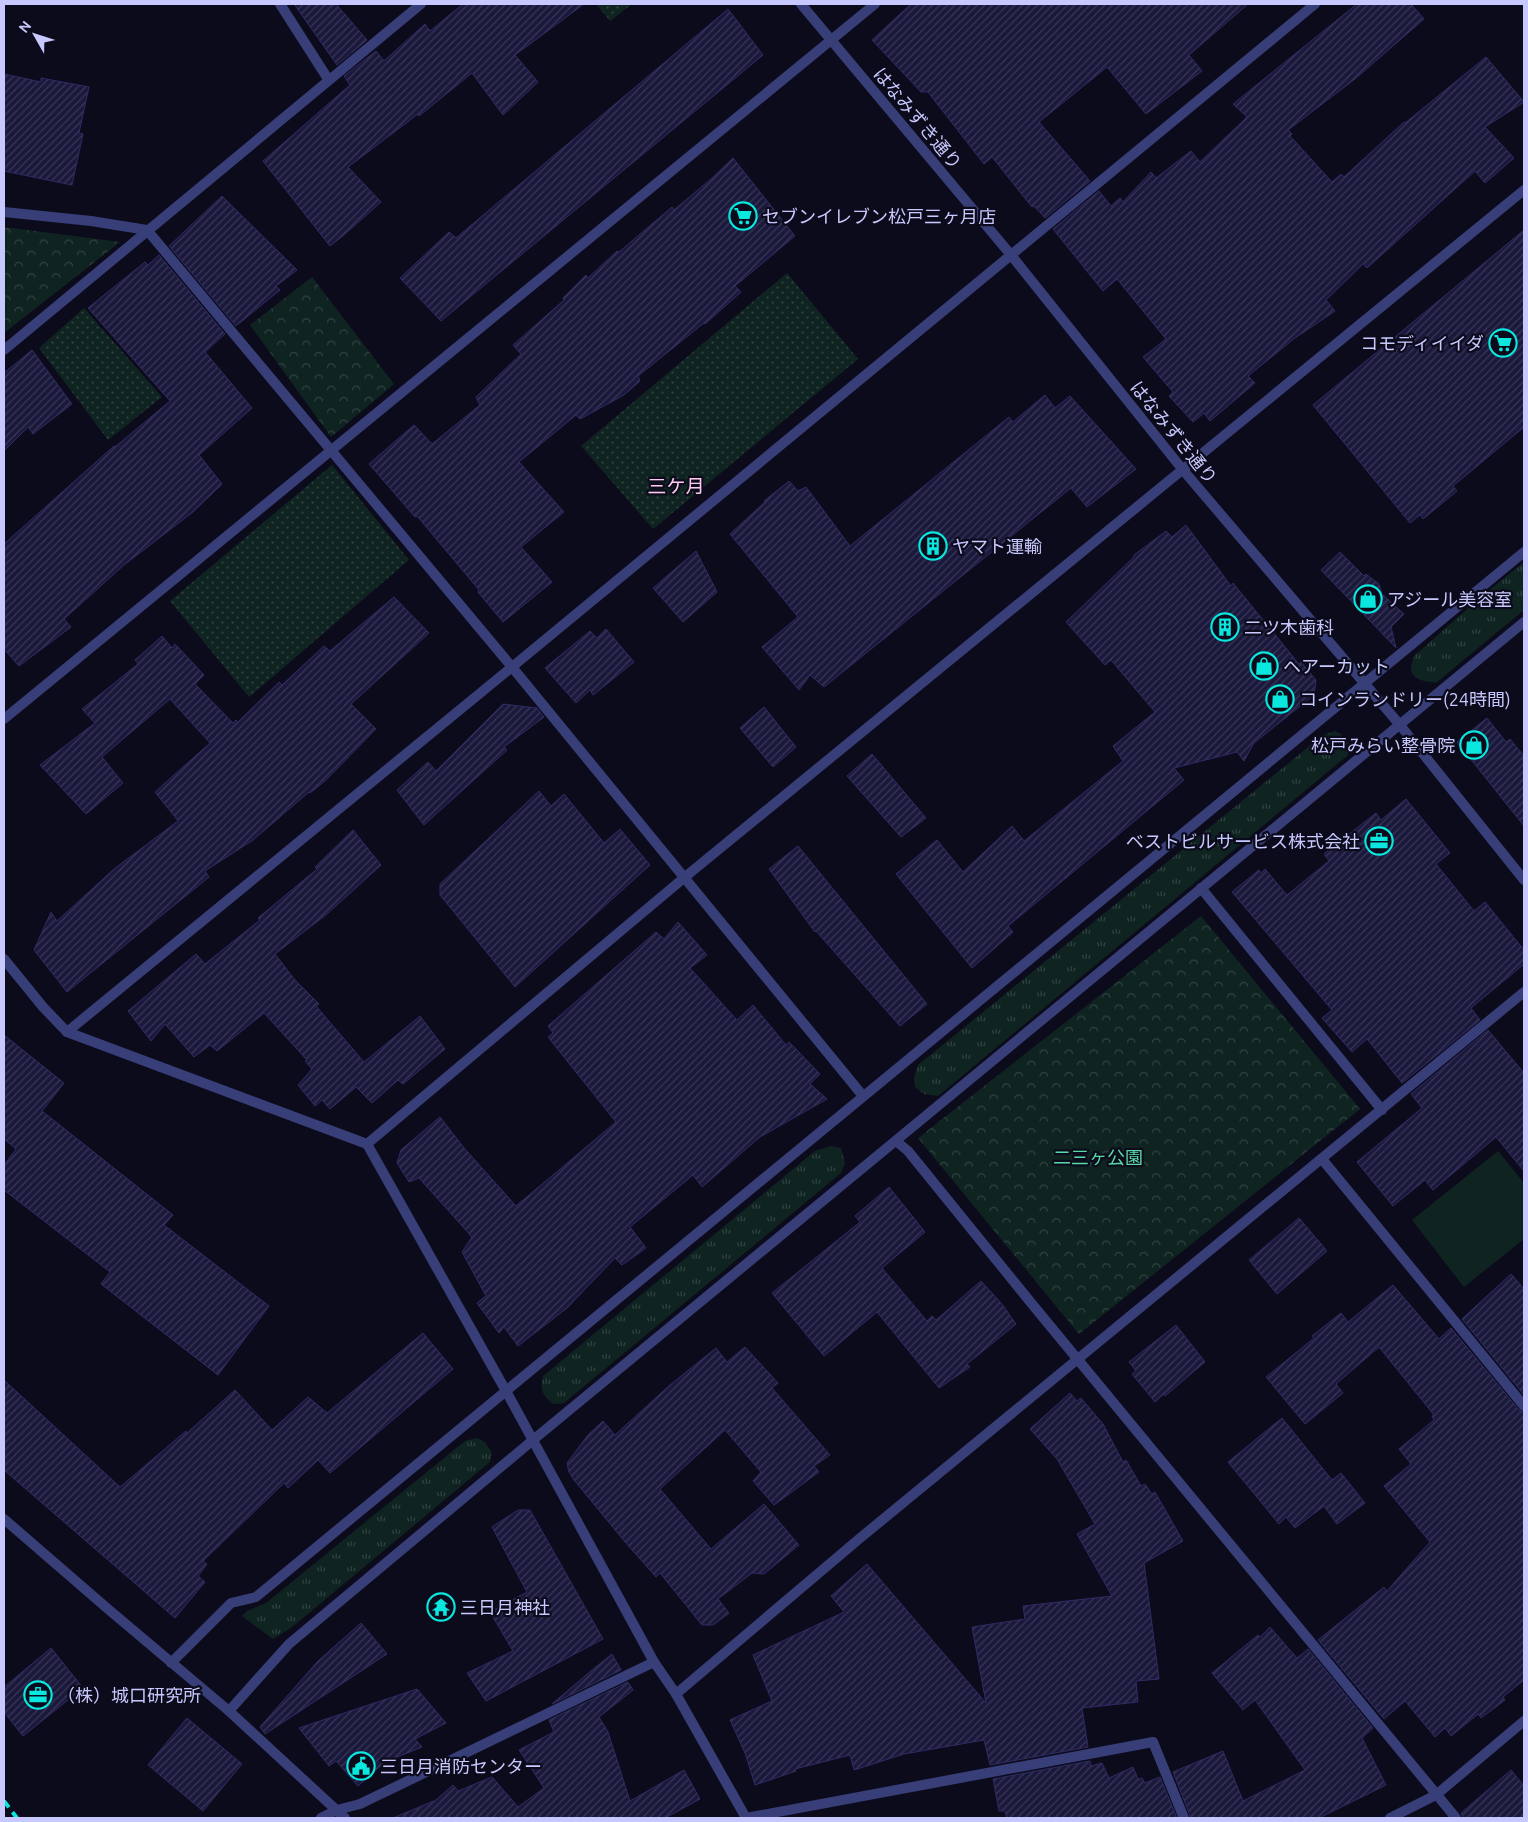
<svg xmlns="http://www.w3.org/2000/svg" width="1528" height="1822" viewBox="0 0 1528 1822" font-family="Ubuntu,'Noto Sans JP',sans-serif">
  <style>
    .grass { fill: url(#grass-tufts) }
    .park { fill: url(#park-crowns) }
    .garden { fill: url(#garden-dots) }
    .pitch { fill: #0f2421 }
    .building { fill: url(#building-hatch); stroke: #2f2b66 }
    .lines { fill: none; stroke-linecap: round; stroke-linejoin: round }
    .service { stroke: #383e78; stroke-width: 10 }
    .minor { stroke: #383e78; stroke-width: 10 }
    .tertiary { stroke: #383e78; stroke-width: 10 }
    .rail { stroke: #09e7df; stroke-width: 4; stroke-dasharray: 8 6; stroke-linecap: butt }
    .labels { text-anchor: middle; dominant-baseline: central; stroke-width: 4.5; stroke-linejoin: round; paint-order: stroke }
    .street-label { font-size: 18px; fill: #c7c8fd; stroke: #0c0b1b }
    .poi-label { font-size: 18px; fill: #c7c8fd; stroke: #0c0b1b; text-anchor: start }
    .park-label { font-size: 18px; fill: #57d9a7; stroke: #0c0b1b }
    .neighbourhood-label { font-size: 19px; fill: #fdc9f1; stroke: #0c0b1b }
  </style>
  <defs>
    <pattern id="grass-tufts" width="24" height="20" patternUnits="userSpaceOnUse" patternTransform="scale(1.25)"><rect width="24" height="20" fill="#0f2421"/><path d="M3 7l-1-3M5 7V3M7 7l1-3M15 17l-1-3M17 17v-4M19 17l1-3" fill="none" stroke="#304242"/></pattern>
    <pattern id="park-crowns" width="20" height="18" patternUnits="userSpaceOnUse" patternTransform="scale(1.25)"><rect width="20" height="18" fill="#0f2421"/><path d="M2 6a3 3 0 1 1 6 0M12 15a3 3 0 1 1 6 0" fill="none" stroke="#304242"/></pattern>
    <pattern id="garden-dots" width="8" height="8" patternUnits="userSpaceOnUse" patternTransform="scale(1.25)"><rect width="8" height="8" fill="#0f2421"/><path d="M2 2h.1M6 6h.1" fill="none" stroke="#304242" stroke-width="1.8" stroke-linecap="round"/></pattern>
    <pattern id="building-hatch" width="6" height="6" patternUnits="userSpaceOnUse" patternTransform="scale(1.25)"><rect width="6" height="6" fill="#1a183b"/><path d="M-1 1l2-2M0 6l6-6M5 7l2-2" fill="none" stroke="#3a3858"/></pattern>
  </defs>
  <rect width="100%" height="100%" fill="#0c0b1b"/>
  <g class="grass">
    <path d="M 1524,562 L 1524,610 L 1437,682 C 1429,683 1411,680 1411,668 C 1411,665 1413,660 1414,656 L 1481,597 Z"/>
    <polygon points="1335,731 1341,734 1350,745 1348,755 938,1096 924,1094 915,1087 914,1077 918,1065 1323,735"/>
    <path d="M 831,1146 L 841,1148 L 845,1163 L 841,1173 L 564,1403 L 553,1404 C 542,1395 540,1389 543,1376 L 815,1151 Z"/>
    <polygon points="477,1438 485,1442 492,1453 490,1462 291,1628 273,1639 242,1616 247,1611 266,1603 465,1441"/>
  </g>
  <g class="park">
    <polygon points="4,227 120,242 4,333"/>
    <polygon points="312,277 394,384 331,437 250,325"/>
    <polygon points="1201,916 1360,1109 1079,1334 918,1138"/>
  </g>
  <g class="garden">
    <polygon points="596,4 632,4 610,21"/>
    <polygon points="787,273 858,359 653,529 581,446"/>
    <polygon points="84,308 162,397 108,440 39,348"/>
    <polygon points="332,465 409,560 249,697 170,601"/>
  </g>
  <polygon class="pitch" points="1498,1151 1524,1183 1524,1239 1464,1287 1412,1220"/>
  <g class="building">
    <polygon points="294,4 336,4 367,40 337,65"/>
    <polygon points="463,4 584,4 515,55 538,82 503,115 472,73 419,116 418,114 348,167 381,202 344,235 330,246 263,161 350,85 344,76 376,51 384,61 425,24 430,31"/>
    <polygon points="911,4 1248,4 1189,55 1202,71 1146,114 1107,67 1039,122 1090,181 1045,218 1034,206 1032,207 992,157 984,164 928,92 921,92 872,40"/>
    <polygon points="1357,4 1411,4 1424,19 1355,79 1288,130 1292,134 1290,136 1332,182 1341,174 1344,177 1404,122 1405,123 1486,57 1524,102 1485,127 1514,158 1485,183 1475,171 1367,268 1363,264 1326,300 1335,311 1295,338 1248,376 1255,383 1210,421 1204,413 1193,422 1169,396 1173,392 1143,357 1166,339 1117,279 1103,291 1053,229 1099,191 1111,206 1120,198 1123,202 1151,172 1156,178 1191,151 1200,162 1247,117 1233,104"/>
    <polygon points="728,9 763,55 441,321 400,278 449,232 456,238"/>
    <polygon points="4,74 41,82 41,78 89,87 79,133 83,134 72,185 4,171"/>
    <polygon points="733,158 795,236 735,286 741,292 705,324 704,323 638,376 640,381 624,395 580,419 576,415 519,462 564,512 521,547 552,582 503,622 478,592 479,590 417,516 415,517 369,464 414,425 432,444 480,405 476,397 521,354 513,345 564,300 563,298 586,275 588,278 617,251 619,252 672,207 674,210 711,179"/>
    <polygon points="222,196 297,270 276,286 280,290 236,326 169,246"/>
    <polygon points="1524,230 1524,427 1453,486 1457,491 1423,519 1420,515 1410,523 1313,405"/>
    <polygon points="159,255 225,334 205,352 252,408 199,455 222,484 193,512 124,565 64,619 71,627 19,666 4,649 4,544 114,446 115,447 170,401 88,308 145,262 148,265"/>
    <polygon points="32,350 72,404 33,434 28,427 4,451 4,373"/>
    <polygon points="1045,395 1055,408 1070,396 1136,469 1087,507 1071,488 824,687 810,675 799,690 762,647 798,617 730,534 765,502 764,501 789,481 798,491 806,487 850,546 1009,417 1013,422"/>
    <polygon points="1186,525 1231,586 1233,583 1299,664 1301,662 1316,680 1314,695 1254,743 1244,761 1237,752 1174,768 1184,780 1008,926 1013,932 972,968 896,874 937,840 963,872 1012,826 1024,841 1123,761 1113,746 1155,712 1111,660 1105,665 1066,622 1134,557 1134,555 1166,531 1172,537"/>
    <polygon points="696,551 717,592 683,622 653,588"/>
    <polygon points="1340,552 1364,576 1366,574 1379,584 1382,594 1404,614 1391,627 1396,648 1321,570"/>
    <polygon points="394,597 429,633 351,704 376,729 325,781 310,793 309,792 253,840 205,871 209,877 67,992 34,950 51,912 57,921 114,869 178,821 155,792 210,743 170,699 102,757 123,783 86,814 40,765 95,723 82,709 138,664 135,660 162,636 172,648 175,644 204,675 195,684 233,723 236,720 238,722 279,682 282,685 324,646 330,651"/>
    <polygon points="606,629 634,662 593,695 590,690 576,703 545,668 590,631 597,638"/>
    <polygon points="503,704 537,708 544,717 504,747 507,750 424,825 397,790 428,762 436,771"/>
    <polygon points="764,707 796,747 773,767 740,728"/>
    <polygon points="1487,718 1506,742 1510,739 1524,756 1524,826 1457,742"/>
    <polygon points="872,754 926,818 901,837 847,776"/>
    <polygon points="539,791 551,806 564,794 604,843 620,829 650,865 515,987 440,895 440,884"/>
    <polygon points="1406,799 1450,853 1436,864 1474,911 1485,902 1524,950 1524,964 1471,1008 1480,1020 1402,1083 1367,1039 1352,1052 1322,1018 1332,1010 1232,892 1259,870 1261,873 1265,869 1287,895 1329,861 1324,854 1376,813 1381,820"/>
    <polygon points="353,830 381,865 327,914 275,954 295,980 319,1004 316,1006 364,1062 420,1016 445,1049 403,1084 398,1080 372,1103 356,1087 330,1109 322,1100 315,1106 298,1085 312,1069 305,1061 307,1060 264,1013 217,1051 210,1045 194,1057 165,1024 151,1041 128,1011 196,954 205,964 260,920 258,918 317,869 315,867"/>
    <polygon points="798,846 927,1004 900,1026 816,931 815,932 769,869"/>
    <polygon points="678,922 707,955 690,968 737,1020 753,1005 786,1045 789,1042 820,1074 810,1084 827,1099 760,1137 702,1187 693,1175 630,1227 646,1248 622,1265 615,1258 567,1308 518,1346 504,1327 499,1333 477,1303 486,1296 462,1252 472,1237 419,1178 409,1182 397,1163 401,1150 440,1117 465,1149 516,1206 616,1122 548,1037 553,1033 548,1026 656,932 664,939"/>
    <polygon points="1488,1030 1524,1073 1524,1171 1496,1137 1433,1190 1425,1180 1393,1206 1357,1162 1422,1108 1411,1094"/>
    <polygon points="4,1035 64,1083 42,1111 173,1215 164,1225 269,1306 218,1375 101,1284 110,1272 4,1190 4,1165 16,1149 4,1139"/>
    <polygon points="889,1187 925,1232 882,1268 927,1321 932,1316 936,1320 981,1281 1002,1304 1016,1324 967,1364 970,1367 939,1388 877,1312 824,1356 772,1293 860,1222 855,1216"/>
    <polygon points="1299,1218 1327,1251 1277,1294 1249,1260"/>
    <polygon points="1511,1274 1524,1289 1524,1395 1462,1319"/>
    <polygon points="1393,1285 1439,1339 1451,1328 1519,1410 1524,1413 1524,1680 1503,1697 1505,1700 1481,1718 1478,1714 1451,1736 1445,1728 1435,1737 1405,1701 1384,1719 1318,1640 1384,1587 1387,1591 1430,1542 1384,1486 1411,1464 1399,1449 1434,1420 1432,1416 1434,1415 1379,1347 1336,1384 1343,1393 1305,1424 1266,1377 1314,1338 1312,1336 1341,1313 1348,1322"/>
    <polygon points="1176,1325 1205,1362 1165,1396 1164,1394 1155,1402 1132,1374 1136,1371 1129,1362"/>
    <polygon points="423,1333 453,1369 330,1473 318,1460 288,1488 284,1483 203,1561 207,1564 198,1576 205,1582 175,1618 4,1470 4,1380 120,1487 186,1431 187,1433 235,1390 272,1430 308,1397 327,1413"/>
    <polygon points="745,1347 778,1383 772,1388 830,1455 814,1466 819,1472 774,1505 753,1481 761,1472 725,1430 660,1489 711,1549 764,1504 799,1545 764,1574 752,1573 718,1599 729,1613 713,1625 702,1625 660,1573 656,1577 625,1542 574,1480 569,1472 567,1463 588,1435 603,1421 615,1435 670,1385 716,1348 727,1362"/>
    <polygon points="1070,1393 1077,1401 1081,1398 1103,1424 1123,1462 1126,1460 1141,1486 1145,1484 1152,1494 1155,1492 1183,1541 1144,1563 1159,1679 1136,1681 1138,1702 1082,1708 1088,1747 990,1765 984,1740 904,1754 854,1770 850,1755 795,1769 796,1771 755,1785 745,1753 730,1720 772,1701 753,1655 844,1612 831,1596 867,1564 986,1703 972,1627 1025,1619 1023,1606 1112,1596 1077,1534 1095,1524 1057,1459 1030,1429"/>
    <polygon points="1282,1418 1332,1480 1341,1473 1365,1503 1337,1524 1324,1506 1295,1528 1286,1517 1279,1524 1228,1462"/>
    <polygon points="518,1510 530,1510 603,1639 486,1701 467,1673 513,1651 490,1612 527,1592 492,1527"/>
    <polygon points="361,1623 387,1654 265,1734 260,1727 318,1661"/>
    <polygon points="1270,1627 1297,1658 1308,1649 1373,1728 1362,1738 1386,1785 1319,1818 1191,1818 1173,1772 1223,1751 1243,1801 1305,1770 1255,1700 1243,1710 1212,1673 1258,1635 1260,1637"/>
    <polygon points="51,1648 83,1688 23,1736 4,1712 4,1687"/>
    <polygon points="612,1654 621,1670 552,1704 592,1670"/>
    <polygon points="628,1682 633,1690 599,1717 608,1732 630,1801 684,1770 700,1799 665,1818 393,1818 436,1800 453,1785 458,1791 492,1777 518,1807 544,1788 519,1750 554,1732 549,1720"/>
    <polygon points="417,1689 446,1723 415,1739 422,1747 385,1762 358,1786 336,1761 329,1766 299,1728"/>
    <polygon points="187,1718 242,1764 203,1811 148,1765"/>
    <polygon points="1090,1761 1091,1766 1102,1763 1109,1778 1133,1767 1138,1779 1142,1778 1145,1783 1160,1777 1177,1818 1007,1818 1005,1811 999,1811 993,1779"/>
    <polygon points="1511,1770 1524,1786 1524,1818 1463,1818 1461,1813"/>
  </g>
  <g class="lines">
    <polyline class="service" points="746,1818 1153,1742 1184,1818"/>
    <g class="minor">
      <polyline points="280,4 328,79"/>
      <polyline points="4,212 91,221 147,230 512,667 863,1096"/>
      <polyline points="4,350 421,4"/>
      <polyline points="1201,888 1382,1110"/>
      <polyline points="4,959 43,1007 67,1032 367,1144 506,1391 654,1662"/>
      <polyline points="67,1032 512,667 1315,4"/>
      <polyline points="896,1141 908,1151 1032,1304 1456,1818"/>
      <polyline points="367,1144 685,877 1524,190"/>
      <polyline points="1322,1159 1524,1406"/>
      <polyline points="676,1694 746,1818"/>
      <polyline points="321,1818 337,1810 360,1804 654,1662 676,1694 859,1539 1524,992"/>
      <polyline points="1390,1818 1436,1795 1524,1721"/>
    </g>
    <g class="tertiary">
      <polyline points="801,4 1011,255 1183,470 1400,725 1524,880"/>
      <polyline points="4,719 875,4"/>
      <polyline points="4,1519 108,1609 229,1711 345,1818"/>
      <polyline points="171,1663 231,1603 256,1597 1524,552"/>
      <polyline points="229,1711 289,1644 533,1440 1524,622"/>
    </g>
    <polyline class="rail" points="4,1801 17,1818"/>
  </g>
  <defs>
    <g id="supermarket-ring" transform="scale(1.4375)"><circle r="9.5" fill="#0c0b1b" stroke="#09e7df" stroke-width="1.5"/><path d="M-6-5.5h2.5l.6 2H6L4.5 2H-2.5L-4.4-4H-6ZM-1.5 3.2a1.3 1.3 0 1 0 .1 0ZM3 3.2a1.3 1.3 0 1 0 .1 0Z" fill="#09e7df"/></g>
    <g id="building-ring" transform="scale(1.4375)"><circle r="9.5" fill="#0c0b1b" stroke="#09e7df" stroke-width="1.5"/><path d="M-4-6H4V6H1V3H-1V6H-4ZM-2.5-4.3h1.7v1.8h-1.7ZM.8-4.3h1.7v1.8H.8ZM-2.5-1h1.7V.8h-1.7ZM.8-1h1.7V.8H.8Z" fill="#09e7df"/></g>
    <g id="shop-ring" transform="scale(1.4375)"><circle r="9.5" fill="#0c0b1b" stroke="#09e7df" stroke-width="1.5"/><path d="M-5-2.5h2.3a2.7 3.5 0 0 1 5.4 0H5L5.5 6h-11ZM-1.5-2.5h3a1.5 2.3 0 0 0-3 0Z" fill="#09e7df"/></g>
    <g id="office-ring" transform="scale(1.4375)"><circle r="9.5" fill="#0c0b1b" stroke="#09e7df" stroke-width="1.5"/><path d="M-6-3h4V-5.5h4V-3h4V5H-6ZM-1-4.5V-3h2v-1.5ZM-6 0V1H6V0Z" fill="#09e7df"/></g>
    <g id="temple-ring" transform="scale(1.4375)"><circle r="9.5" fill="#0c0b1b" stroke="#09e7df" stroke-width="1.5"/><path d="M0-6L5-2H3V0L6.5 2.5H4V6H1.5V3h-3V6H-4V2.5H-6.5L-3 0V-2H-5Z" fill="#09e7df"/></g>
    <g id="civic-ring" transform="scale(1.4375)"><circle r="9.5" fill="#0c0b1b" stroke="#09e7df" stroke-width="1.5"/><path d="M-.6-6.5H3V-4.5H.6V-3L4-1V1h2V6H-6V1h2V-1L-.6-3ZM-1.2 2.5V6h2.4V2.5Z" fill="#09e7df"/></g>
  </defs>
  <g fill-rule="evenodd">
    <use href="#supermarket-ring" x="743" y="216"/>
    <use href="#supermarket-ring" x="1503" y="343"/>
    <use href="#building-ring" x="933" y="546"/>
    <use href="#shop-ring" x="1368" y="599"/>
    <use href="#building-ring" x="1225" y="627"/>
    <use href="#shop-ring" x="1264" y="666"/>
    <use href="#shop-ring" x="1280" y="699"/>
    <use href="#shop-ring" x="1474" y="745"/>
    <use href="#office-ring" x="1379" y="841"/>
    <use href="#temple-ring" x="441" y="1607"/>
    <use href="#office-ring" x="38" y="1695"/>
    <use href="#civic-ring" x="361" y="1766"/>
  </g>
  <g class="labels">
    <g class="street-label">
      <text transform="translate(918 118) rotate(50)">はなみずき通り</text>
      <text transform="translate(1174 432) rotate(51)">はなみずき通り</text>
    </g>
    <g class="poi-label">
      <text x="762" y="216">セブンイレブン松戸三ヶ月店</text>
      <text x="1484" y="343" text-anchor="end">コモディイイダ</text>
      <text x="952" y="546">ヤマト運輸</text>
      <text x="1387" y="599">アジール美容室</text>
      <text x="1244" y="627">二ツ木歯科</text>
      <text x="1283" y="666">ヘアーカット</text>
      <text x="1299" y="699">コインランドリー(24時間)</text>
      <text x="1455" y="745" text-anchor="end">松戸みらい整骨院</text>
      <text x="1360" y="841" text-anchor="end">ベストビルサービス株式会社</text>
      <text x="460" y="1607">三日月神社</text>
      <text x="57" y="1695">（株）城口研究所</text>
      <text x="380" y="1766">三日月消防センター</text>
    </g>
    <g class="park-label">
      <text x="1098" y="1157">二三ヶ公園</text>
    </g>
    <g class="neighbourhood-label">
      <text x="676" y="486">三ケ月</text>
    </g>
  </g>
  <rect width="1528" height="1822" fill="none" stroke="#c7c8fd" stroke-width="10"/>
  <g transform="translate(35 35) rotate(309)" stroke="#0c0b1b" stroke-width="4" paint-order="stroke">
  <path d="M0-4L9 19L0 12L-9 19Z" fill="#c7c8fd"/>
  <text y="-8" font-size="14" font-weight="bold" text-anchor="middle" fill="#c7c8fd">N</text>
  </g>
</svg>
